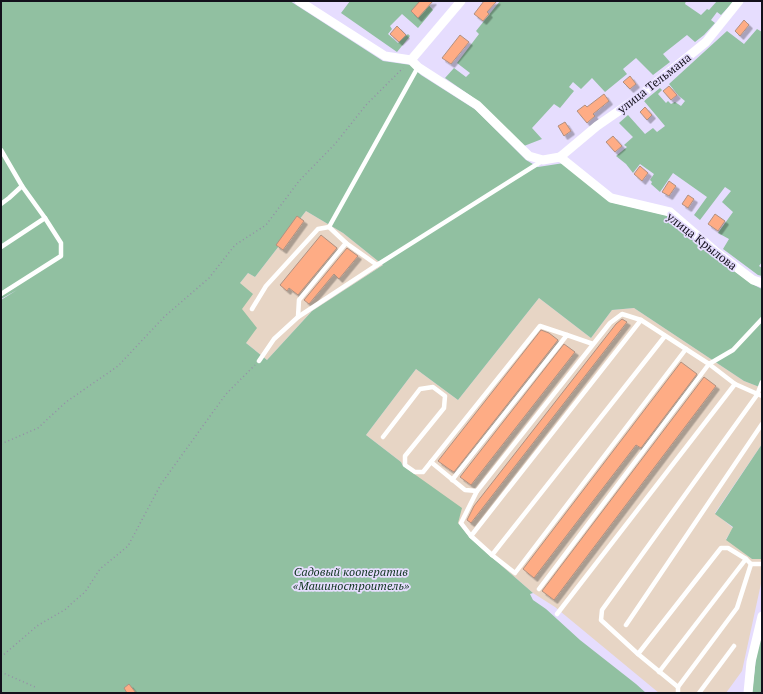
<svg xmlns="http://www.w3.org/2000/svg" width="763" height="694" viewBox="0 0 763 694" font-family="'PT Serif',serif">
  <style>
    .industrial { fill: #e7d5c5 }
    .green { fill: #91c0a1; fill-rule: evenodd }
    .building { fill: #feac85; stroke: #b19080; filter: url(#shadow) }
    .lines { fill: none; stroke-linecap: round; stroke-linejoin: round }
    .path { stroke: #958ea7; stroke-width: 1.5; stroke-dasharray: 1 3; stroke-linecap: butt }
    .lane { stroke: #fff; stroke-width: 4.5 }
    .street { stroke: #fff; stroke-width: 9 }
    .labels { text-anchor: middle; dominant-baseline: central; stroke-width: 3.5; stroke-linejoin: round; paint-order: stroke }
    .street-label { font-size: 12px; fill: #13101b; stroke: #e6ddfe }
    .park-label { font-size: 12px; font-style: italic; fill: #0f331f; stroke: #e6ddfe }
  </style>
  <defs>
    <filter id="shadow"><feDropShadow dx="3.5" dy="3.5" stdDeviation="0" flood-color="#0004"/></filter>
  </defs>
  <rect width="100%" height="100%" fill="#e6ddfe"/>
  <g class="industrial">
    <polygon points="306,211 343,233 383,265 312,311 267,360 246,343 242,309 240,283 248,273 255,277"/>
    <polygon points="539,298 591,338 612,310 634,308 744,381 762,388 762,444 715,513 733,528 726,539 752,559 762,559 762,579 742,671 726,693 659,693 555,607 533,593 470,538 458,523 403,466 401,462 366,435 416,369 458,400"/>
  </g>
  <g class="green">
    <path d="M 1,1 L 290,1 L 383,61 L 411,65 L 421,75 L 476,110 L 526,160 L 538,167 L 564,163 L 610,202 L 669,216 L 711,254 L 752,284 L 762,289 L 762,388 L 744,381 L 634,308 L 612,310 L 591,338 L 539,298 L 458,400 L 416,369 L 366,435 L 401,462 L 403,466 L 462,508 L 458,523 L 470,538 L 533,593 L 530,594 L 533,600 L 546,609 L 580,640 L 636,684 L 646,693 L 1,693 L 1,300 L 17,290 L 1,299 ZM 306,211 L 343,233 L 383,265 L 312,311 L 267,360 L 246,343 L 257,328 L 242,309 L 253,294 L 240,283 L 248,273 L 255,277 Z"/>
    <polygon points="350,1 425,1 433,10 418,28 402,14 390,26 392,29 388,34 398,43 408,34 410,36 397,52 341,13"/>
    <polygon points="500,1 686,1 685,4 701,15 707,9 709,10 717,1 731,1 733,2 721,15 717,12 711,20 715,23 704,35 695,42 687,35 663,54 670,62 653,75 636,58 623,69 627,74 605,92 592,78 581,89 573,82 569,87 574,91 560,108 554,104 532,128 542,139 524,146 471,96 445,78 454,68 466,77 470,73 457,63 479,34 476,31"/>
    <polygon points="757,29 762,32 762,262 759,266 762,268 762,276 758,275 723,249 729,239 718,233 733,212 722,202 731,191 725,187 700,220 694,215 707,197 673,173 660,192 651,184 652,182 650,180 654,174 640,164 633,173 626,164 616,156 627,147 624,145 633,137 619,123 628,115 645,134 653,128 657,132 665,126 644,101 660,88 662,90 658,94 666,103 668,101 671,104 675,102 681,106 685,101 679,96 669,84 727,31 744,44"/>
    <polygon points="762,444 762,559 752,559 726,540 733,527 715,514"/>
    <polygon points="762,636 762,693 752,693 757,650"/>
  </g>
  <g class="building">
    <polygon points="420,1 433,1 418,18 411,11"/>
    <polygon points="484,1 497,1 487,12 489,14 483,21 474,14"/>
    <polygon points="744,20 749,25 740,36 735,31"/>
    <polygon points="397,26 406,35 399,42 390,34"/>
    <polygon points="460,35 469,42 451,64 442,58"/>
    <polygon points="630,76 636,84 630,89 623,82"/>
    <polygon points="669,86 677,95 671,100 663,91"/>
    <polygon points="604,94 609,101 593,114 595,116 587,123 577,111 585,105 587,107"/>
    <polygon points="645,107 652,115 647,120 640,112"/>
    <polygon points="565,122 571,131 564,136 558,126"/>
    <polygon points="613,136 622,146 615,152 606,142"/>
    <polygon points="640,166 648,173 642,181 634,174"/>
    <polygon points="669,181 676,186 669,196 662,192"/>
    <polygon points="688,195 694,199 688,208 682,204"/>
    <polygon points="715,214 725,221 718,231 708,224"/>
    <polygon points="297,216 304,221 283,250 276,245"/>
    <polygon points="321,235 337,248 298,295 289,288 287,291 280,285"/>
    <polygon points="347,248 358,256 339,279 334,274 309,304 304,300"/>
    <polygon points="622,319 627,322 471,523 467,520 474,506 616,324"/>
    <polygon points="541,330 549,333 558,340 454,472 449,469 438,461"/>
    <polygon points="564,344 575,352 471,485 460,477"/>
    <polygon points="681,362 697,374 641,448 636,445 534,578 523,569"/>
    <polygon points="704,377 716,386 554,600 542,591"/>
    <polygon points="129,684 136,693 127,693 124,688"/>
  </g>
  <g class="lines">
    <g class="path">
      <polyline points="1,444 38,428 66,402 118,366 164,317 209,278 235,245 266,225 299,181 335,144 366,105 403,68"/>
      <polyline points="1,657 37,626 66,609 72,603 85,592 100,569 128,546 161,484 226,394 255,365"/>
      <polyline points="1,672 35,687"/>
    </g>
    <g class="lane">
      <polyline points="1,150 22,186 45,218 61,243 61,256 1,294"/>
      <polyline points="1,204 9,198 22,186"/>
      <polyline points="329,227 418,67"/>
      <polyline points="1,247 45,218"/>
      <polyline points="252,309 266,286 318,229 329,227 346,243 377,265"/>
      <polyline points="298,317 299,300 346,243"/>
      <polyline points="259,361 274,339 298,317 377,265 542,161"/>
      <polyline points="383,437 420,389 433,387 445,396 444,408 405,456 405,465 415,472 423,472 431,462 465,490 477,491 610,323 622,314 641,320 709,364 733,350 762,319"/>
      <polyline points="431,462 540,326 567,335"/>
      <polyline points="452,480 567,335 593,344"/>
      <polyline points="477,491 461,523 471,536 492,555 515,573 686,349"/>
      <polyline points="471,536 641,320"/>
      <polyline points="492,555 665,336"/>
      <polyline points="539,589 709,364 735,384 762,396"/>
      <polyline points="557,614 735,384"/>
      <polyline points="626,625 762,424"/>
      <polyline points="638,654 721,548 728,548 746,559 751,564 762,564"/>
      <polyline points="659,672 746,559"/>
      <polyline points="678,687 737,608 751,564"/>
      <polyline points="678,693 678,687 638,654 601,620 602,610 757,395 762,382"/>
      <polyline points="699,693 734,646"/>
    </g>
    <g class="street">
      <polyline points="299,1 385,56 411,60 418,67 477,105 529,156 543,160 560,157 611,198 670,212 715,251 753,280 762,283"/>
      <polyline points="411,60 461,1"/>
      <polyline points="560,157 597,126 636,99 706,42 739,1"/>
      <polyline points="748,693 751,662 762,616"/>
    </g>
  </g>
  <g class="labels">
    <g class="street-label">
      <text transform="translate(654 83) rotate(-38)">улица Тельмана</text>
      <text transform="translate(702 241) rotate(38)">улица Крылова</text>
    </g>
    <g class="park-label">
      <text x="351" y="571">Садовый кооператив<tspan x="351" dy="14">«Машиностроитель»</tspan></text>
    </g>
  </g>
  <rect width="763" height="694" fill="none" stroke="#13101b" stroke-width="4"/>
</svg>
